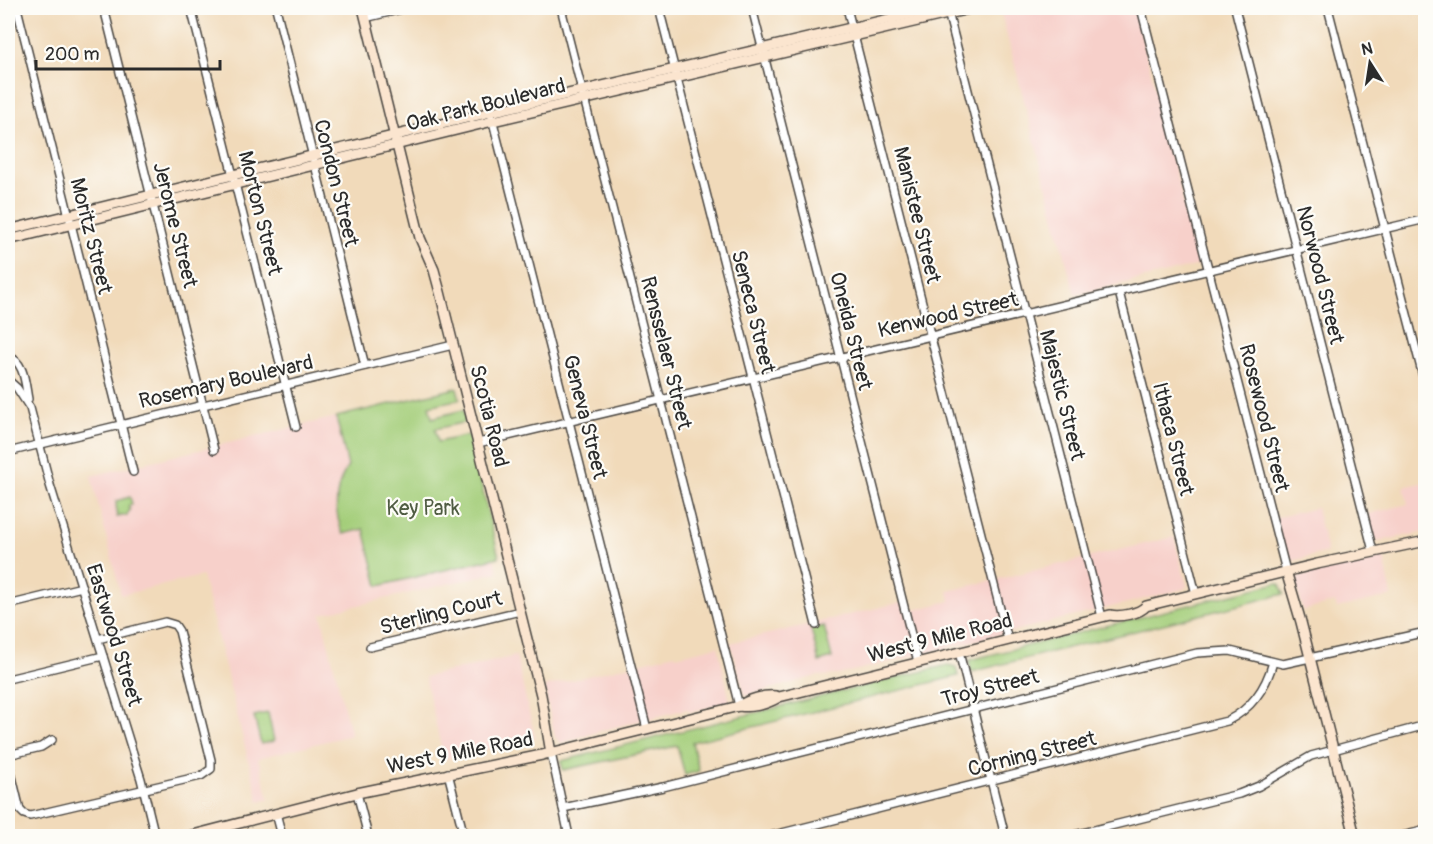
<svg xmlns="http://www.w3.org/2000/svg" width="1433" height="844" viewBox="0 0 1433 844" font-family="Pangolin,sans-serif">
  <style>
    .built { fill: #f7d0ca }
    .green { fill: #a3cd78; stroke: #677c52; stroke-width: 1.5 }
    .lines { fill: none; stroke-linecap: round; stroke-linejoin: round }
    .street-casing { stroke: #494540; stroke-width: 10 }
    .secondary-casing { stroke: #494540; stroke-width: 12 }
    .street { stroke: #fff; stroke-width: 7 }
    .secondary { stroke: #fbe5cf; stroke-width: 9 }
    .labels { text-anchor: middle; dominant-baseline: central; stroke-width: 4.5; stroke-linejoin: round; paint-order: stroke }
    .street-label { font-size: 21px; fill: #2b2b2b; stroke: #fdfcf7 }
    .park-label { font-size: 21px; fill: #4f5c42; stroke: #fdfcf7 }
  </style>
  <rect width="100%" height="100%" fill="#fdfcf7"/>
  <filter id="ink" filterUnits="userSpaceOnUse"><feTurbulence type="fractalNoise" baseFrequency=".0167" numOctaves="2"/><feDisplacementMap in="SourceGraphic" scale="12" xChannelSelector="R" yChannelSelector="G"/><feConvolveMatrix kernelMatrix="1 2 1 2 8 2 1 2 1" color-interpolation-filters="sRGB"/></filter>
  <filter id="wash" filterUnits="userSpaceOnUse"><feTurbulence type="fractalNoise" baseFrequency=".008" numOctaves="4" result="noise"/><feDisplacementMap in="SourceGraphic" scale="24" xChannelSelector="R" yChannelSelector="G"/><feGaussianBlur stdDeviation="1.35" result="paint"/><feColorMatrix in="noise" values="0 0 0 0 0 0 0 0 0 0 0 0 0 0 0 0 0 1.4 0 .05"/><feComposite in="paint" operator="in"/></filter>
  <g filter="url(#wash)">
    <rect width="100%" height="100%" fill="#f1daba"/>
    <g class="built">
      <polygon points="1006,8 1135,8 1199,265 1075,295 1000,9"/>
      <polygon points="336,417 378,585 494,558 498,572 321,614 351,735 258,758 269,799 259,802 202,576 121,595 91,476"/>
      <polygon points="1425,482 1425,532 1380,541 1374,539 1368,514 1408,504 1404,487"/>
      <polygon points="1316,508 1327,552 1292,561 1287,559 1274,518"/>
      <polygon points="1174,537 1187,586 1184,589 837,675 817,676 745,696 730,643 907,601 910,611 950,601 948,591"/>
      <polygon points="1384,557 1392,596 1337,608 1335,602 1303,611 1295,580 1301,576"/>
      <polygon points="718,646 730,702 690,712 687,709 607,729 561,743 555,737 544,687 675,654 676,656"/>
      <polygon points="516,656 535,738 444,759 425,677"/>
    </g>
    <g class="green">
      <path d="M 457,388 L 460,399 L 429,406 L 432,418 L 463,410 L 466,422 L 435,429 L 438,442 L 469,435 L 499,557 L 378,586 L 364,529 L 343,534 C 333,510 334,488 348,466 L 336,417 Z"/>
      <polygon points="130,497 132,504 128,506 130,510 127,515 117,517 116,501"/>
      <polygon points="1277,583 1280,584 1284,594 971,672 969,662 970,660"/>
      <polygon points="824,626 832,658 819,662 811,629"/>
      <polygon points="948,665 956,667 958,676 692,742 699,771 685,775 677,746 563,770 561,761"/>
      <polygon points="268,713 274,741 261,744 254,716"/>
    </g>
  </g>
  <g filter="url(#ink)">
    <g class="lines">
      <g class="street-casing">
        <g id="street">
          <polyline points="17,8 133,472"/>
          <polyline points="104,8 214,450"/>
          <polyline points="191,8 296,427"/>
          <polyline points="276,8 365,366"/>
          <polyline points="561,8 739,706"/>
          <polyline points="659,8 816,625"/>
          <polyline points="752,8 918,662"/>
          <polyline points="847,8 1008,640"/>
          <polyline points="947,8 1102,617"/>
          <polyline points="1141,8 1286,571"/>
          <polyline points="1235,8 1373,551"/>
          <polyline points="1328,8 1426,388"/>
          <polyline points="1423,8 1426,16"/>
          <polyline points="365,18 406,8"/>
          <polyline points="492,118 647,729"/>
          <polyline points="1119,292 1196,594"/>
          <path d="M 8,356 C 25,362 25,384 28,399"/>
          <polyline points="8,380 17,388 30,408 50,485 141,779 155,836"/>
          <polyline points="478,443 1426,219"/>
          <polyline points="8,452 453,345"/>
          <polyline points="8,605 82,587"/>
          <polyline points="370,647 520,611"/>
          <polyline points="959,652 1005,836"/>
          <polyline points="8,679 103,656"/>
          <polyline points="551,753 569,836"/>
          <polyline points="8,755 41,747 52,740"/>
          <polyline points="8,760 20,810 24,814 30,816 201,776 211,769 211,760 179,631 175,625 165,622 98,639"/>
          <polyline points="448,773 464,836"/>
          <polyline points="357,793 368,836"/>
          <polyline points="563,808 663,787 1197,653 1230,651 1283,664 1426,632"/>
          <polyline points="276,813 282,836"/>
          <path d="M 770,836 L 1227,721 C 1251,709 1266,688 1273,662"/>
          <polyline points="1070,836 1239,794 1259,786 1311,756 1426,725"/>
          <polyline points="1402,836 1426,830"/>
        </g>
      </g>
      <g class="secondary-casing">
        <g id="secondary">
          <polyline points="363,8 420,238 434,270 440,292 541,695 551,753"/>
          <polyline points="8,230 491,112 936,8"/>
          <polyline points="8,240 493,121 973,8"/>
          <polyline points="1286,571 1301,622 1355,836"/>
          <path d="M 739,706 C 749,699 764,695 776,696"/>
          <path d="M 189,836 L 357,793 L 542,755 L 739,706 C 753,708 767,704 779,697 L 1110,615 C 1120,617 1139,614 1146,606 L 1317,564 L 1426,541"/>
        </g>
      </g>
      <use href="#street" class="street"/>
      <use href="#secondary" class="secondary"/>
    </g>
  </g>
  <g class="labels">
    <g class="street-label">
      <text transform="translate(486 105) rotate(-14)">Oak Park Boulevard</text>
      <text transform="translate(336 183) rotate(76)">Condon Street</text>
      <text transform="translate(260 213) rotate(76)">Morton Street</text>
      <text transform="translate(917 215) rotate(76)">Manistee Street</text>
      <text transform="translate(175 225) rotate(76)">Jerome Street</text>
      <text transform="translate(91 236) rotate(76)">Moritz Street</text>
      <text transform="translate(1320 275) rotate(76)">Norwood Street</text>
      <text transform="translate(753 312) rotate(76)">Seneca Street</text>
      <text transform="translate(948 315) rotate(-13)">Kenwood Street</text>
      <text transform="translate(851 331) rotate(76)">Oneida Street</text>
      <text transform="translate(666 353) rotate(76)">Rensselaer Street</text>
      <text transform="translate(226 382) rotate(-13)">Rosemary Boulevard</text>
      <text transform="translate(1062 395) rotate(76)">Majestic Street</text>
      <text transform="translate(489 416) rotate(76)">Scotia Road</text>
      <text transform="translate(585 417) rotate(76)">Geneva Street</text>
      <text transform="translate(1264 418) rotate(76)">Rosewood Street</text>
      <text transform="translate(1173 439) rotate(76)">Ithaca Street</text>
      <text transform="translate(441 613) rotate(-14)">Sterling Court</text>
      <text transform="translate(114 635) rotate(73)">Eastwood Street</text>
      <text transform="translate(940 638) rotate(-14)">West 9 Mile Road</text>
      <text transform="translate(990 688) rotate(-14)">Troy Street</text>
      <text transform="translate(460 753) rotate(-11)">West 9 Mile Road</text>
      <text transform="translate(1032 754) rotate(-14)">Corning Street</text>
    </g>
    <g class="park-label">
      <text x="423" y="508">Key Park</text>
    </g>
  </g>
  <rect width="1433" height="844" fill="none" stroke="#fdfcf7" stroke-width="30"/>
  <g transform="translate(1370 63) rotate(348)" stroke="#fdfcf7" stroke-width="4.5" paint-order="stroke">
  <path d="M0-4.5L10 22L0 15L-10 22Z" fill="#2b2b2b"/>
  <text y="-9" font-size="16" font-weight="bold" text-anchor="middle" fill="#2b2b2b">N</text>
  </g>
  <path d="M36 60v9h184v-9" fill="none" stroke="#2b2b2b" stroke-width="3"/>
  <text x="45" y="60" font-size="18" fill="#2b2b2b" stroke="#fdfcf7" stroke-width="4.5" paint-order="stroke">200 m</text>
</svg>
